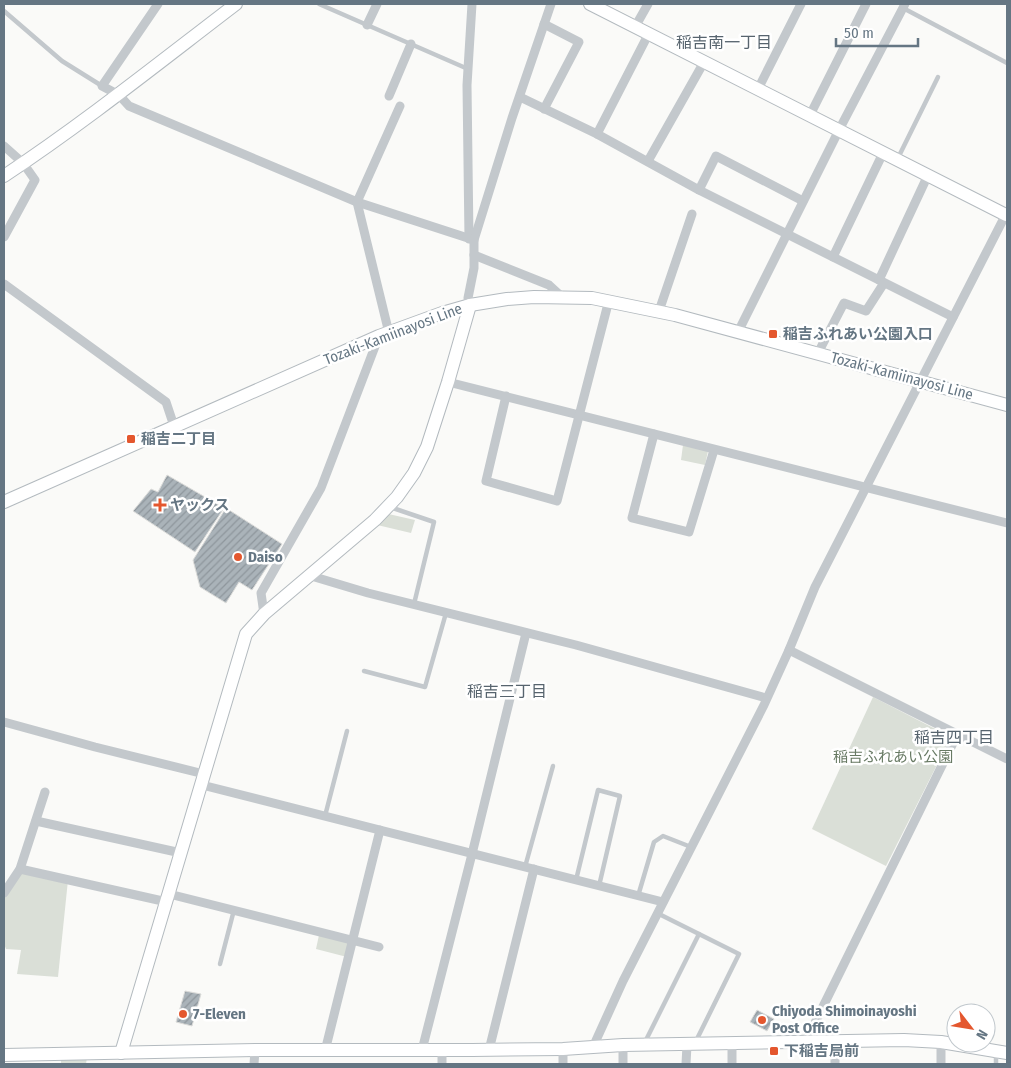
<svg xmlns="http://www.w3.org/2000/svg" width="1011" height="1068" viewBox="0 0 1011 1068" font-family="'Fira Sans Condensed','Noto Sans JP',sans-serif">
  <style>
    .park { fill: #dadfd7 }
    .building { fill: url(#building-hatch); stroke: #dcdcda }
    .lines { fill: none; stroke-linecap: round; stroke-linejoin: round }
    .secondary-casing { stroke: #b3babf; stroke-width: 14 }
    .lane { stroke: #c3c8cc; stroke-width: 4.5 }
    .street { stroke: #c3c8cc; stroke-width: 9 }
    .secondary { stroke: #fff; stroke-width: 12 }
    .poi-dot { fill: #e4572e; stroke: #fff; stroke-width: 2 }
    .labels { text-anchor: middle; dominant-baseline: central; stroke-width: 5; stroke-linejoin: round; paint-order: stroke }
    .street-label { font-size: 15px; fill: #657683; stroke: #fff }
    .poi-label { font-size: 15px; font-weight: bold; fill: #657683; stroke: #fff; text-anchor: start }
    .park-label { font-size: 15px; fill: #687a64; stroke: #fff }
    .neighbourhood-label { font-size: 16px; fill: #57646e; stroke: #fff }
  </style>
  <defs>
    <pattern id="building-hatch" width="6" height="6" patternUnits="userSpaceOnUse" patternTransform="scale(1.25)"><rect width="6" height="6" fill="#aab3b9"/><path d="M-1 1l2-2M0 6l6-6M5 7l2-2" fill="none" stroke="#8e969c"/></pattern>
  </defs>
  <rect width="100%" height="100%" fill="#fafaf8"/>
  <g class="park">
    <polygon points="683,445 708,451 705,465 681,460"/>
    <polygon points="384,513 415,520 411,533 373,524"/>
    <polygon points="873,697 951,737 886,866 812,829"/>
    <polygon points="20,869 68,880 58,977 17,974 21,950 6,949 4,944 4,893"/>
    <polygon points="319,935 350,943 347,957 316,949"/>
    <polygon points="61,1057 87,1057 86,1064 61,1064"/>
  </g>
  <g class="building">
    <polygon points="167,475 224,508 195,552 133,511 151,489 158,492"/>
    <polygon points="226,508 282,544 252,590 239,582 226,603 200,587 193,560"/>
    <polygon points="185,991 201,994 192,1026 176,1022"/>
    <polygon points="757,1010 774,1019 767,1031 750,1022"/>
  </g>
  <g class="lines">
    <g class="secondary-casing">
      <g id="secondary">
        <polyline points="590,4 1006,215"/>
        <path d="M 4,176 C 84,123 160,62 236,4"/>
        <polyline points="4,502 379,336 442,313 470,305 507,299 534,297 592,298 675,315 1007,405"/>
        <polyline points="121,1053 246,634 264,614 375,520 397,497 414,473 427,447 448,382 470,305"/>
        <polyline points="4,1055 255,1050 472,1050 563,1049 623,1045 904,1040 941,1042 1007,1053"/>
      </g>
    </g>
    <g class="lane">
      <polyline points="319,4 468,69"/>
      <polyline points="903,8 1007,63"/>
      <polyline points="4,11 62,61 102,86"/>
      <polyline points="898,158 938,77"/>
      <polyline points="390,507 434,522 414,604"/>
      <polyline points="364,671 425,687 446,613"/>
      <polyline points="325,816 347,731"/>
      <polyline points="525,867 553,766"/>
      <polyline points="576,880 598,790 620,796 599,886"/>
      <polyline points="638,896 654,842 663,836 691,847"/>
      <polyline points="657,913 739,954 696,1041"/>
      <polyline points="220,964 234,910"/>
      <polyline points="645,1042 699,934"/>
      <polyline points="996,1064 996,1052"/>
    </g>
    <g class="street">
      <polyline points="158,4 102,86 119,95 129,106 357,202 474,240"/>
      <polyline points="544,24 579,42 544,109"/>
      <polyline points="367,25 377,4"/>
      <polyline points="635,27 648,4"/>
      <polyline points="758,89 801,4"/>
      <polyline points="389,96 411,44"/>
      <polyline points="520,97 597,134 699,190 953,317"/>
      <polyline points="810,115 866,4"/>
      <polyline points="597,134 649,33"/>
      <polyline points="4,146 23,163 35,180 4,237"/>
      <polyline points="648,161 704,62"/>
      <polyline points="699,190 716,156 803,201"/>
      <polyline points="469,239 467,85 472,4"/>
      <polyline points="474,255 549,285 561,296"/>
      <polyline points="833,257 883,153"/>
      <polyline points="879,280 928,175"/>
      <polyline points="4,284 166,402 174,426"/>
      <polyline points="470,305 468,298 474,268 474,240 512,118 551,4"/>
      <polyline points="659,311 692,214"/>
      <polyline points="738,332 839,130 905,4"/>
      <polyline points="389,333 357,202 400,106"/>
      <polyline points="818,353 844,303 866,311 884,283"/>
      <polyline points="448,382 1007,523"/>
      <polyline points="506,396 486,481 557,501 609,300"/>
      <polyline points="654,434 632,518 689,532 714,450"/>
      <polyline points="308,575 368,593 576,645 766,698"/>
      <polyline points="264,614 261,593 321,488 379,336"/>
      <polyline points="789,650 1007,759"/>
      <polyline points="4,722 95,747 204,774"/>
      <polyline points="202,785 663,902"/>
      <polyline points="36,821 181,853"/>
      <polyline points="20,869 167,902"/>
      <polyline points="4,893 20,869 45,792"/>
      <polyline points="169,894 379,947"/>
      <polyline points="941,1042 941,1064"/>
      <polyline points="732,1043 732,1064"/>
      <polyline points="805,1043 957,735"/>
      <polyline points="623,1045 623,1064"/>
      <polyline points="593,1047 623,981 764,705 789,650 815,587 1007,212"/>
      <polyline points="563,1049 563,1064"/>
      <polyline points="422,1050 472,854 526,633"/>
      <polyline points="442,1050 442,1064"/>
      <polyline points="489,1050 534,869"/>
      <polyline points="325,1051 380,830"/>
      <polyline points="254,1064 255,1050"/>
      <polyline points="686,1064 687,1045"/>
      <polyline points="835,1064 835,1042"/>
    </g>
    <use href="#secondary" class="secondary"/>
  </g>
  <g class="poi-dot">
    <rect x="768" y="329" width="10" height="10" rx="2.5"/>
    <rect x="126" y="434" width="10" height="10" rx="2.5"/>
    <path d="M157.5 497.5h5v5h5v5h-5v5h-5v-5h-5v-5h5z"/>
    <circle cx="238" cy="557" r="5"/>
    <circle cx="183" cy="1014" r="5"/>
    <circle cx="762" cy="1020" r="5"/>
    <rect x="769" y="1046" width="10" height="10" rx="2.5"/>
  </g>
  <g class="labels">
    <g class="street-label">
      <text transform="translate(393 334) rotate(-21)">Tozaki-Kamiinayosi Line</text>
      <text transform="translate(902 376) rotate(15)">Tozaki-Kamiinayosi Line</text>
    </g>
    <g class="poi-label">
      <text x="783" y="334">稲吉ふれあい公園入口</text>
      <text x="141" y="439">稲吉二丁目</text>
      <text x="170" y="505">ヤックス</text>
      <text x="248" y="557">Daiso</text>
      <text x="772" y="1011">Chiyoda Shimoinayoshi<tspan x="772" dy="17">Post Office</tspan></text>
      <text x="193" y="1014">7-Eleven</text>
      <text x="784" y="1051">下稲吉局前</text>
    </g>
    <g class="park-label">
      <text x="893" y="757">稲吉ふれあい公園</text>
    </g>
    <g class="neighbourhood-label">
      <text x="724" y="42">稲吉南一丁目</text>
      <text x="507" y="691">稲吉三丁目</text>
      <text x="954" y="737">稲吉四丁目</text>
    </g>
  </g>
  <rect width="1011" height="1068" fill="none" stroke="#657683" stroke-width="10"/>
  <g transform="translate(971 1028) rotate(121)"><circle r="24" fill="#ffffff" stroke="#c1c8cd"/>
  <path d="M0-4L9 19L0 12L-9 19Z" fill="#e4572e"/>
  <text y="-8" font-size="14" font-weight="bold" text-anchor="middle" fill="#657683">N</text>
  </g>
  <path d="M836 38v8h82v-8" fill="none" stroke="#657683" stroke-width="2.5"/>
  <text x="844" y="38" font-size="15" fill="#657683" stroke="#ffffff" stroke-width="4" paint-order="stroke">50 m</text>
</svg>
